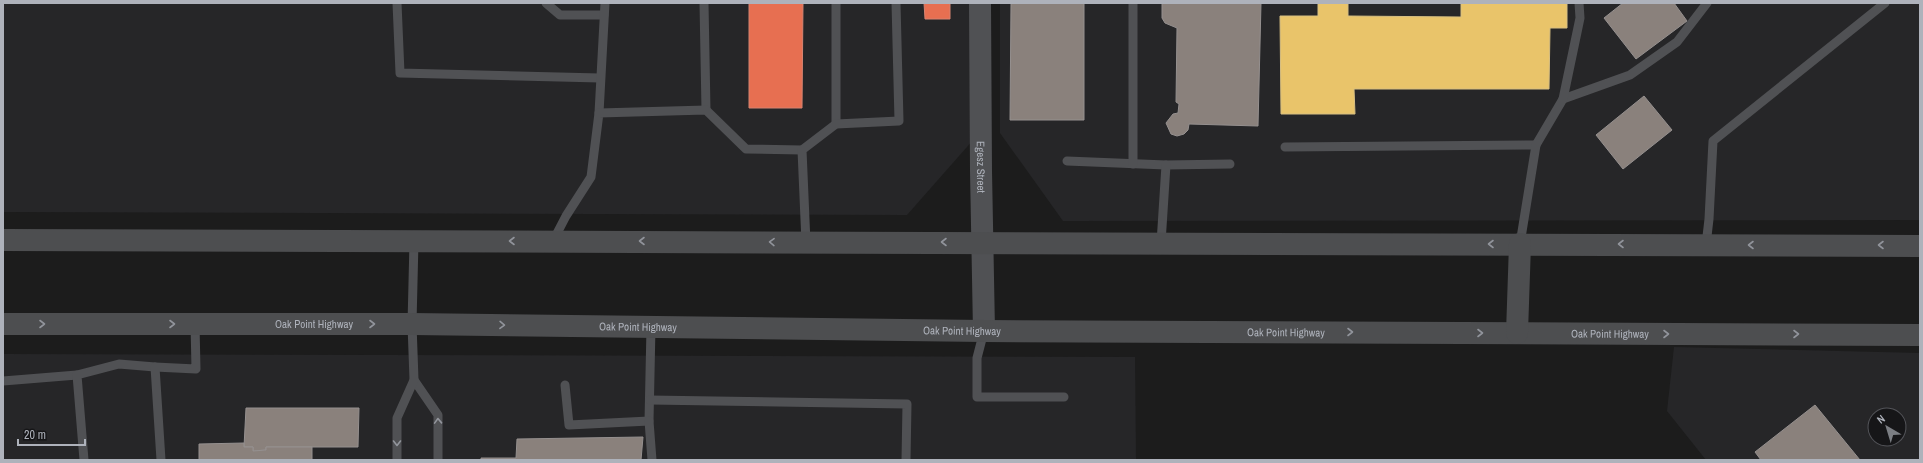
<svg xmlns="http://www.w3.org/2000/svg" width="1923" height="463" viewBox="0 0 1923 463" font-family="'Archivo Narrow',sans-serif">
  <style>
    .built { fill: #262628; fill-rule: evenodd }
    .homes { fill: #e9c46a; stroke: #d7bf82 }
    .shops { fill: #e76f51; stroke: #d68371 }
    .industry { fill: #8a817c; stroke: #95908f }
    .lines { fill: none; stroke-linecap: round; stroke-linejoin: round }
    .service { stroke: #505154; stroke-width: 9 }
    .tertiary { stroke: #505154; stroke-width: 22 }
    .primary { stroke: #4d4e50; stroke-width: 22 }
    .oneway { stroke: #91949b }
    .oneway2 { stroke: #92959c }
    .labels { text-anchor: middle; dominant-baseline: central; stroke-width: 4; stroke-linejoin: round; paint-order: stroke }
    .street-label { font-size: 11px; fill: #aeb2bb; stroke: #161618 }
  </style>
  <rect width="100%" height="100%" fill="#1c1c1c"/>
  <g class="built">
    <polygon points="3,3 975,3 974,139 907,215 3,212"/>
    <polygon points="1000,3 1920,3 1920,220 1063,221 1000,133"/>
    <path d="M 1674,347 L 1920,353 L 1920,460 L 1706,460 L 1667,411 ZM 1875,415 L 1899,415 L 1899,439 L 1875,439 Z"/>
    <polygon points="3,354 1135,357 1136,460 3,460"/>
  </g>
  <polygon class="homes" points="1318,3 1348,3 1348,16 1461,17 1461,3 1567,3 1567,28 1550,28 1549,89 1354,89 1355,114 1281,114 1280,16 1318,16"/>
  <g class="shops">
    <polygon points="749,3 803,3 802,108 749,108"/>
    <polygon points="924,3 950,3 950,19 925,19"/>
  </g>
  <g class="industry">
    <polygon points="1011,3 1084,3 1084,120 1010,120"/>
    <polygon points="1162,3 1261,3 1258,126 1189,124 1188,130 1184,134 1177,136 1171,134 1166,123 1173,114 1178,113 1179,104 1176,102 1177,28 1165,23 1162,18"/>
    <polygon points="1623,3 1674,3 1687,21 1636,59 1604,18"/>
    <polygon points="1644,96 1672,130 1623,169 1596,135"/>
    <polygon points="1815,405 1860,460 1761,460 1755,452"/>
    <polygon points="246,408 359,408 358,447 266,447 266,450 253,451 253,447 244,447"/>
    <polygon points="643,437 641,460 481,460 481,458 516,458 517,439"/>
    <polygon points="244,443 244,447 253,447 253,451 266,450 266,447 312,447 312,460 199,460 199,444"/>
  </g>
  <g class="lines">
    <g class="service">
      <polyline points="397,3 400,73 600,78"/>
      <polyline points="546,3 560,15 604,15"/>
      <polyline points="704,3 706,110"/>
      <polyline points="836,3 836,124"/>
      <polyline points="1563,99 1630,75 1677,42 1707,3"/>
      <polyline points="599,113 605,3"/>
      <polyline points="1285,147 1536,145"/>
      <polyline points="1067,161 1166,165 1230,164"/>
      <polyline points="1133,164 1133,3"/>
      <polyline points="553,241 566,216 591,177 599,113 706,110 746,149 802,150"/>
      <polyline points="806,243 802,150 836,124 899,121 896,3"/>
      <polyline points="1161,243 1166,165"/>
      <polyline points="1520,244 1536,145 1563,99 1580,18 1579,3"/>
      <polyline points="1706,245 1709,219 1713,141 1885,3"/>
      <polyline points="984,331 977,358 977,397 1064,397"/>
      <polyline points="414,380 438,415 438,460"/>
      <polyline points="3,381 77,375"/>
      <polyline points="565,385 569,425 649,421 651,327"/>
      <polyline points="650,400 907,404 906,460"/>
      <polyline points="649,421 652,460"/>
      <polyline points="84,460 77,375 119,364 155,367"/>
      <polyline points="161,460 155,367 196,369 195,324"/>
      <polyline points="397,460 397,418 414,380 412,324 414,241"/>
    </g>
    <path class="tertiary" id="s1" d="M 980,3 L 981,171 L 984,331"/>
    <g class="primary">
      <polyline points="3,240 1920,246"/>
      <path id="s2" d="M 3,324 L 412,324 L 984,331 L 1920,335"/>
      <polyline points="1517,333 1520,244"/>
    </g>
  </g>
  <defs><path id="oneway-chevron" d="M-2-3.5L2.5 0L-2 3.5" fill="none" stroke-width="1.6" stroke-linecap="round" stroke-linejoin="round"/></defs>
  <g class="oneway">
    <use href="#oneway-chevron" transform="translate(512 241) rotate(-180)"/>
    <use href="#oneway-chevron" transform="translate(642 241) rotate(-180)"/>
    <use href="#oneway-chevron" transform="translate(772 242) rotate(-179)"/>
    <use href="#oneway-chevron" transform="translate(944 242) rotate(180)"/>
    <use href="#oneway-chevron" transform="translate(1491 244) rotate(-180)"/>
    <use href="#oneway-chevron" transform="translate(1621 244) rotate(-180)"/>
    <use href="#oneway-chevron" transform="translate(1751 245) rotate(-180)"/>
    <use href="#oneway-chevron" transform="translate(1881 245) rotate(-180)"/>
    <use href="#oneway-chevron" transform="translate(42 324)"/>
    <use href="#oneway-chevron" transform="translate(172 324)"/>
    <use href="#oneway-chevron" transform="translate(372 324)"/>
    <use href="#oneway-chevron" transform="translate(502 325) rotate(1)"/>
    <use href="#oneway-chevron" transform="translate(1350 332)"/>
    <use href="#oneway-chevron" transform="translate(1480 333)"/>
    <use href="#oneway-chevron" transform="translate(1666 334)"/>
    <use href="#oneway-chevron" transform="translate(1796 334)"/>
  </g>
  <g class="oneway2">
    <use href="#oneway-chevron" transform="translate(438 421) rotate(-92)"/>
    <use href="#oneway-chevron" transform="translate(397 443) rotate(90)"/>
  </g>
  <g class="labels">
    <g class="street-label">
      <text stroke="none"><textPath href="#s1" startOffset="164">Egesz Street</textPath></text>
      <text stroke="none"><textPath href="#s2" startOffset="311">Oak Point Highway</textPath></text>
      <text stroke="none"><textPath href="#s2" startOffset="635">Oak Point Highway</textPath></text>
      <text stroke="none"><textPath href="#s2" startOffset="959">Oak Point Highway</textPath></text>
      <text stroke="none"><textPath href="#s2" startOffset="1283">Oak Point Highway</textPath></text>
      <text stroke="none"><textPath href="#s2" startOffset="1607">Oak Point Highway</textPath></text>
    </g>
  </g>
  <rect width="1923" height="463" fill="none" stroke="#aeb2bb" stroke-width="8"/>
  <g transform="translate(1887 427) rotate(322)"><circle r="19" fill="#161618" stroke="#535459"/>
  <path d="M0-3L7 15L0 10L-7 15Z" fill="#7b7e83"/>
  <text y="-6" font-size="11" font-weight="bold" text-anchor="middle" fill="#aeb2bb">N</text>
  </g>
  <path d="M18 439v6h67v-6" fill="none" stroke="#aeb2bb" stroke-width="2"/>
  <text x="24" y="439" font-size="12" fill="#aeb2bb" stroke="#161618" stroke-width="3" paint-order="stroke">20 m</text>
</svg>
